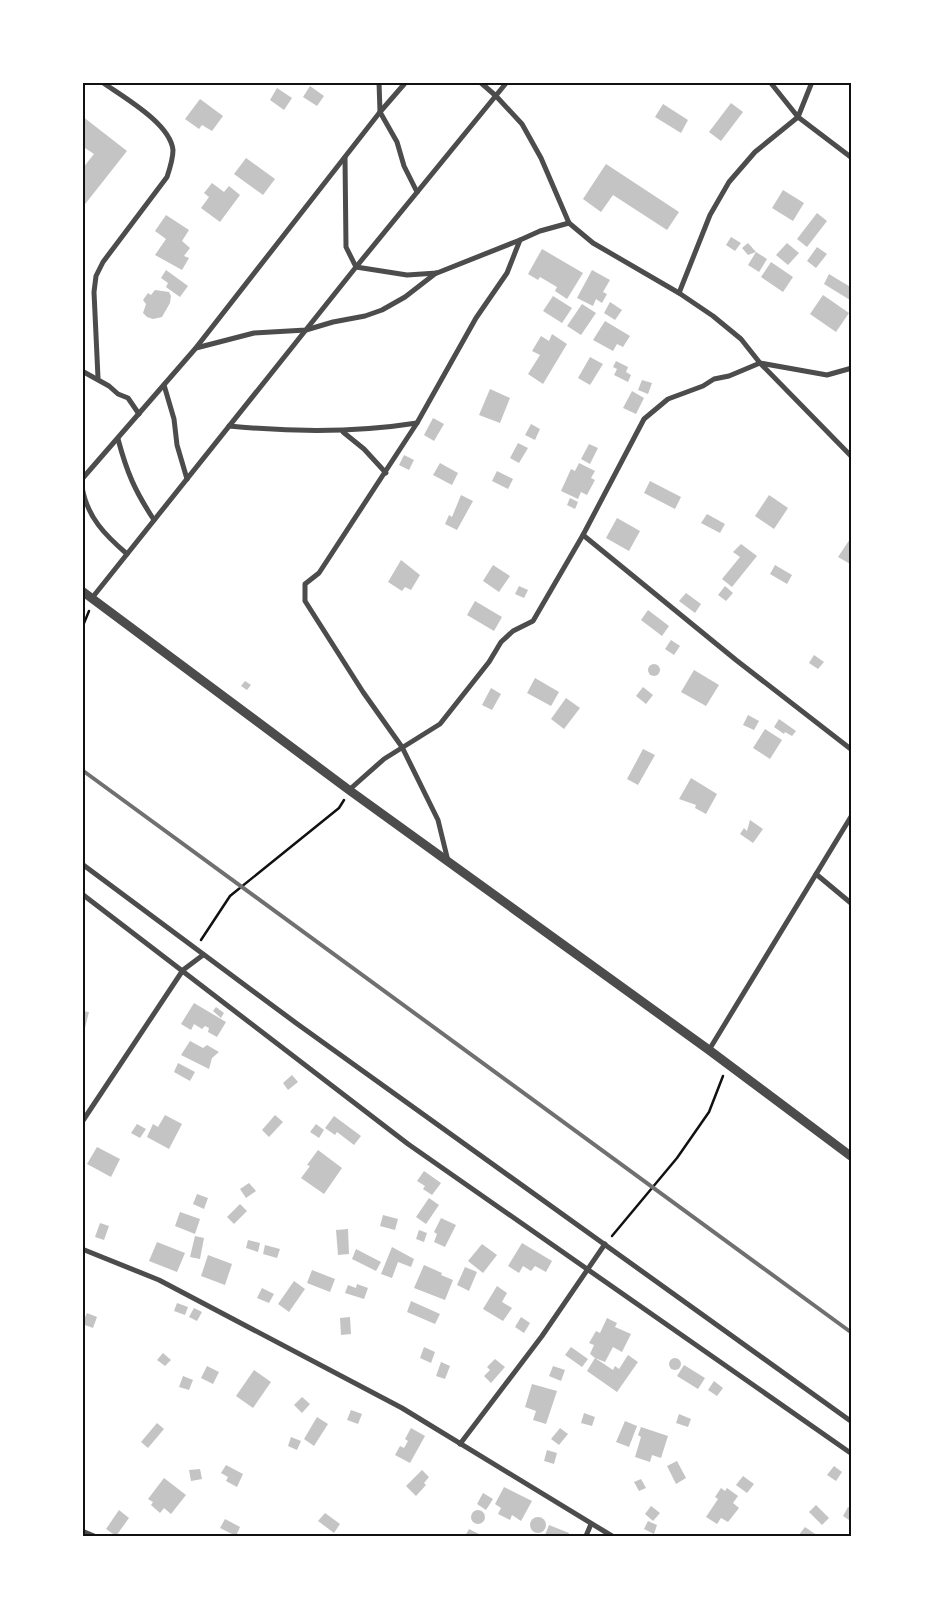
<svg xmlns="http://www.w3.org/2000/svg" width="934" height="1619" viewBox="0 0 934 1619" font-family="Rubik,sans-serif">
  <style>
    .building { fill: #c4c4c4 }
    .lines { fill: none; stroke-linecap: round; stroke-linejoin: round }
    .path { stroke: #111; stroke-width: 2.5 }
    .minor { stroke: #4c4c4c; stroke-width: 5 }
    .tertiary { stroke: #4c4c4c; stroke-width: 9 }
    .rail { stroke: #707070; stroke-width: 4 }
    .neatline { fill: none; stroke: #111; stroke-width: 2 }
  </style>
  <rect width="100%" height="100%" fill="#fff"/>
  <g class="building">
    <polygon points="310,86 324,96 317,106 303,97"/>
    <polygon points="277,88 292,98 284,110 270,100"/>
    <polygon points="200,99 223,116 212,131 202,125 199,129 185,119"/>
    <polygon points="731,103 743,112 721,141 709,132"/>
    <polygon points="663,104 688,120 681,133 655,117"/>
    <polygon points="82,116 127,151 82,208 82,169 94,154 82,146"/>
    <polygon points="246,158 275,179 263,195 234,174"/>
    <polygon points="606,164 679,212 667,230 613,195 601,212 583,199"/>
    <polygon points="212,183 224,192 229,186 240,195 220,222 201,208 209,197 204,193"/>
    <polygon points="783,190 804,203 793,221 772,208"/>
    <polygon points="817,213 827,221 807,247 797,239"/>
    <polygon points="166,215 189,230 182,241 190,248 184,256 189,258 182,270 155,255 166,239 155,231"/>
    <polygon points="731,237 741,243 735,251 726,245"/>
    <polygon points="748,243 756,252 748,255 742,248"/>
    <polygon points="787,243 799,253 788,265 776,255"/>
    <polygon points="817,247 827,254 816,268 807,261"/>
    <polygon points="542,249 583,273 567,299 555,291 557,287 540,277 538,280 528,274"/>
    <polygon points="756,252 767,259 759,272 748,265"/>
    <polygon points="771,262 793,277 783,292 761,277"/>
    <polygon points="166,270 188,286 180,297 166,287 168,283 161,278"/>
    <polygon points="592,270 610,280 603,292 607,294 602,303 596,299 593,306 577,298"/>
    <polygon points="829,274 852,288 850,300 824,284"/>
    <polygon points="155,290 169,292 171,296 170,303 162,317 153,319 147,317 143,313 146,304 143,300 148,293 151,295"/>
    <polygon points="823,295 849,313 836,332 810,314"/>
    <polygon points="553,296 572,308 562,323 543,311"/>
    <polygon points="610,302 622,310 615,320 604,313"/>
    <polygon points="582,304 596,313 581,335 567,326"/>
    <polygon points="605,321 630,336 623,347 617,344 613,351 593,340"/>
    <polygon points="552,334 567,344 543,384 528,374 540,355 532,351 541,336 549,341"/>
    <polygon points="590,357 603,364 590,385 578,378"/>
    <polygon points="616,361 628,367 626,372 631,375 628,382 614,375 617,369 613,367"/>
    <polygon points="642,380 652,383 648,394 638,390"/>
    <polygon points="490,389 510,398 500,423 479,415"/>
    <polygon points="632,391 644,398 636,414 623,408"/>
    <polygon points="433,418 444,424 434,441 424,435"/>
    <polygon points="531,424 540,429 535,440 525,435"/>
    <polygon points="518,443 528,448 519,463 510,458"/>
    <polygon points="589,444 598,448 590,464 581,459"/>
    <polygon points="404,455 414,460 409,470 399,465"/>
    <polygon points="440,463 458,473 452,485 433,475"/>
    <polygon points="579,463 595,471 591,478 595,480 587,495 581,492 578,499 561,491 571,469 575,471"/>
    <polygon points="497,471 513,479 508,489 492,481"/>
    <polygon points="650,481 681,497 675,509 644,493"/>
    <polygon points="461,495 473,501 457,530 445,524 449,515 452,517"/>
    <polygon points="769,495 788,508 774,529 755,516"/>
    <polygon points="570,498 578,502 575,509 567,505"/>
    <polygon points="707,514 725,524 720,533 701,523"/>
    <polygon points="617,518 640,531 629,551 606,538"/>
    <polygon points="852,536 852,565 838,557"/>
    <polygon points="741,544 757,556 732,587 722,579 740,557 733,552"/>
    <polygon points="401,560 420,575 411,590 405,587 402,591 388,582"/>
    <polygon points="493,565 510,576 499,592 483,581"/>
    <polygon points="775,565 792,575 787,584 770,574"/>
    <polygon points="519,586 528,590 524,598 515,594"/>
    <polygon points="725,586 733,593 726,601 718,595"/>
    <polygon points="686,593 701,604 695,613 679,601"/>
    <polygon points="475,601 502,617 494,631 467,615"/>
    <polygon points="648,610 669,626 662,636 641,620"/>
    <polygon points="671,640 680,646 674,655 665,649"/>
    <polygon points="814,655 824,662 818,669 809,663"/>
    <circle cx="654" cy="670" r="6"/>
    <polygon points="694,670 719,685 706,706 681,692"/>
    <polygon points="535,678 559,692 551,706 527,693"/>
    <polygon points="245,681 251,685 247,690 241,686"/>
    <polygon points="643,687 653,695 646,704 636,696"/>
    <polygon points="491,688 501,694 492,710 482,705"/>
    <polygon points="566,698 580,708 564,729 551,719"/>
    <polygon points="748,715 759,721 754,730 743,725"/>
    <polygon points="779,719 796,731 792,736 785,732 784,734 774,727"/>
    <polygon points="765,729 782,740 770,759 753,748"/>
    <polygon points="643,749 655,755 638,785 627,779"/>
    <polygon points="691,778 717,794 706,814 695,808 696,805 679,799"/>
    <polygon points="750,820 763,829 753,843 740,834 744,828 747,831"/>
    <polygon points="194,1003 226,1022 217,1037 208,1032 209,1028 205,1026 202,1029 194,1024 191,1030 181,1024"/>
    <polygon points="216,1007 224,1013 221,1018 213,1011"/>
    <polygon points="82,1011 89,1012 84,1032 82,1031"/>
    <polygon points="190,1041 203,1048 207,1045 219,1052 212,1058 209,1069 181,1055"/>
    <polygon points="178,1063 195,1072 190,1081 174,1072"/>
    <polygon points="292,1075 298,1082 288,1090 283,1083"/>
    <polygon points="165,1115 182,1124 169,1149 147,1137 153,1124 158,1127"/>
    <polygon points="275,1115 283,1122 269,1137 262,1130"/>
    <polygon points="334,1116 361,1136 354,1145 337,1132 335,1135 325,1128"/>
    <polygon points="137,1124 146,1129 140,1138 131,1133"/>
    <polygon points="316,1124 324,1130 319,1138 310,1132"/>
    <polygon points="97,1147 120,1159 111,1177 87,1164"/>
    <polygon points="318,1150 342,1168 324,1194 301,1178 310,1166 307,1165"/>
    <polygon points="424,1171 441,1183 432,1195 423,1189 425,1186 417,1181"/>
    <polygon points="249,1183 256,1191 246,1198 240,1189"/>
    <polygon points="197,1194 208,1198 204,1209 193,1204"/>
    <polygon points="429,1198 439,1205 426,1224 416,1217"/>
    <polygon points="240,1204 247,1211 234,1224 227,1217"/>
    <polygon points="180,1212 200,1219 195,1234 175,1226"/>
    <polygon points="383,1215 398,1219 395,1230 380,1226"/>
    <polygon points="441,1218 456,1225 445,1247 434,1242 437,1234 434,1232"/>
    <polygon points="100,1223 109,1226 104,1240 95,1237"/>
    <polygon points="348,1229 349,1254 338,1255 336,1230"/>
    <polygon points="419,1230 427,1233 424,1242 416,1239"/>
    <polygon points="195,1236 204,1238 200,1259 190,1257"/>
    <polygon points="248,1240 260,1243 258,1252 246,1248"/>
    <polygon points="157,1242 185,1253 177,1272 149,1261"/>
    <polygon points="522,1243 552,1261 546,1272 535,1266 531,1271 523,1266 519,1273 508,1266"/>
    <polygon points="482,1244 497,1255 483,1273 468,1261"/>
    <polygon points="265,1245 280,1249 277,1258 263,1254"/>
    <polygon points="392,1247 414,1259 411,1267 398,1262 392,1278 381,1274"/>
    <polygon points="356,1249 381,1262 376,1271 352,1259"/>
    <polygon points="208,1255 232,1264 225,1285 201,1276"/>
    <polygon points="424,1265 442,1273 441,1275 453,1280 445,1300 414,1288"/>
    <polygon points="465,1267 477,1272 469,1291 457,1285"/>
    <polygon points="312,1270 335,1279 330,1292 307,1283"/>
    <polygon points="294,1281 305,1289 289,1312 278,1304"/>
    <polygon points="357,1284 368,1288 364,1299 345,1293 348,1285 356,1288"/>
    <polygon points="497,1286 507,1293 502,1302 512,1308 503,1321 483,1309"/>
    <polygon points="262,1288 274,1294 269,1303 257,1298"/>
    <polygon points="411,1301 440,1314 435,1324 407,1312"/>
    <polygon points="177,1303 188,1307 185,1315 174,1311"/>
    <polygon points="194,1308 202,1312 197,1321 189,1317"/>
    <polygon points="87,1313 97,1317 93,1328 82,1324"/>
    <polygon points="350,1317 351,1334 341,1335 340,1318"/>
    <polygon points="521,1317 530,1323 524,1333 515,1327"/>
    <polygon points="607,1318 617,1323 615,1327 631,1334 622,1352 613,1347 605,1362 595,1358 613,1370 615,1366 619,1369 628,1355 638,1362 617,1392 587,1371 595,1358 590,1354 594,1345 589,1343 596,1331 600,1333"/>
    <polygon points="424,1347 435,1352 431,1363 420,1358"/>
    <polygon points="571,1347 588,1359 582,1367 565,1355"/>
    <polygon points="163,1353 171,1360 165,1366 157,1360"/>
    <circle cx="675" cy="1364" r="6"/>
    <polygon points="495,1359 505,1367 491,1383 484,1376 490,1370 487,1367"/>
    <polygon points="441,1362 450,1366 445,1379 436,1376"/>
    <polygon points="684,1365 705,1378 698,1389 677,1376"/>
    <polygon points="207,1366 219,1372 213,1384 201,1378"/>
    <polygon points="553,1366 565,1370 561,1381 549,1376"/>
    <polygon points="254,1370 271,1382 253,1408 236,1396"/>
    <polygon points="183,1376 193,1380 189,1390 179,1387"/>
    <polygon points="714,1381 723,1388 717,1396 708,1390"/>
    <polygon points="532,1384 557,1391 546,1424 533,1420 536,1411 525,1407"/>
    <polygon points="302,1397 310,1404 302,1413 294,1405"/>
    <polygon points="351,1410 362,1414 358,1424 347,1420"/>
    <polygon points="584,1413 595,1417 592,1426 581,1423"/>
    <polygon points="679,1414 691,1419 688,1427 676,1423"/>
    <polygon points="317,1417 328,1424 314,1446 304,1439"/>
    <polygon points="625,1421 637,1426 629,1447 616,1442"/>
    <polygon points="157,1423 164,1429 148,1448 141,1442"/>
    <polygon points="641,1427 668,1436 661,1458 652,1455 650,1462 635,1457 641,1437 638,1435"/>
    <polygon points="411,1428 425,1436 410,1463 395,1455 400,1446 404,1448 408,1441 405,1439"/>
    <polygon points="560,1428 568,1434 559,1445 551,1439"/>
    <polygon points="291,1437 301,1441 297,1450 288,1446"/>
    <polygon points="547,1450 557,1453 554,1464 544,1461"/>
    <polygon points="677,1461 686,1478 676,1484 667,1466"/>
    <polygon points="226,1465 243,1474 237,1487 226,1481 228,1477 221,1473"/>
    <polygon points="834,1466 842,1472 836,1481 827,1475"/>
    <polygon points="200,1469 202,1479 191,1481 189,1470"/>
    <polygon points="422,1470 429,1477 424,1483 426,1485 416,1496 406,1486"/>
    <polygon points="743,1476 754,1484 747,1493 736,1485"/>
    <polygon points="164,1478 186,1495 171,1514 164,1508 160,1513 151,1505 153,1502 148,1499"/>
    <polygon points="641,1479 646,1488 639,1491 634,1482"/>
    <polygon points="504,1487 532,1501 521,1521 512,1515 510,1520 498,1514 501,1508 495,1504"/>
    <polygon points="721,1488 725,1491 727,1488 738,1496 733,1503 739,1508 728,1522 721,1518 717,1524 706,1517 718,1499 715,1497"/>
    <polygon points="483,1493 493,1499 486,1510 477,1504"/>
    <polygon points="816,1505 829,1518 822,1525 809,1512"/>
    <polygon points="651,1506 660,1513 653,1521 645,1514"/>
    <polygon points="848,1507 852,1509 852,1522 843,1516"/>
    <circle cx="478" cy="1517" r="7"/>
    <polygon points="119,1510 129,1518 116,1536 106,1529"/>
    <polygon points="325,1513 340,1524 334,1533 318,1521"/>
    <circle cx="538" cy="1525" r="8"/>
    <polygon points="225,1519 240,1527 236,1536 220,1528"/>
    <polygon points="648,1521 657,1525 654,1534 644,1529"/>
    <polygon points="549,1525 569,1533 568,1536 545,1535"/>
    <polygon points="805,1527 818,1536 798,1536"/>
    <polygon points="469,1529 483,1536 465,1536"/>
  </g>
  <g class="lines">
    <g class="path">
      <polyline points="82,628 89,611"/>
      <polyline points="201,940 230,896 339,808 344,800"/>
      <polyline points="612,1236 677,1158 709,1112 723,1076"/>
    </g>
    <g class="minor">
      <polyline points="379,82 380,112 397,142 404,166 417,192"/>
      <polyline points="480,82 496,96 522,124 541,158 569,223 593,243 679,293 713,316 741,339 760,363 852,457"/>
      <polyline points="770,82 798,117 852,158"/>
      <polyline points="345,157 346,247 356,267 407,275 437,273 520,240"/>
      <polyline points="679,293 710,215 729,182 755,152 798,117 812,82"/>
      <polyline points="196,348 254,333 306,330 333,322 365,316 382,310 405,297 436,273"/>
      <polyline points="82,371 109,386 118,394 128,398 139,414"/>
      <path d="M 98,378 L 94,292 L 96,276 L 103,262 L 167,177 C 170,168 173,159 173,150 C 170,123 123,97 102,82"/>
      <polyline points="164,385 174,419 177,445 187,479"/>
      <path d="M 229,426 C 292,432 354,433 417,423"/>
      <polyline points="343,432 364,449 386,473"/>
      <path d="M 118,439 C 127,473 135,491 154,520"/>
      <polyline points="82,479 195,349 380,112 406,82"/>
      <path d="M 82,487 C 87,517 105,535 127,554"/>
      <polyline points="583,535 736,660 852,750"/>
      <polyline points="92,598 356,267 507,82"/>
      <polyline points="349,790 384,759 440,724 489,662 501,642 513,631 533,621 583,535 644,419 668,399 703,386 714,379 729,376 760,363 827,375 852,368"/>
      <polyline points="448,861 438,820 402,747 363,692 305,601 305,584 319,573 417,423 476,318 507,273 520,240 540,231 569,223"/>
      <polyline points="82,864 296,1023 852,1422"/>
      <polyline points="816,874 852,904"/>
      <polyline points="82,894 408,1144 852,1454"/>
      <polyline points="709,1050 852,815"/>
      <polyline points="82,1122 183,970 203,955"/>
      <polyline points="82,1249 159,1280 402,1408 612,1536"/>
      <polyline points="460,1444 542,1336 605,1244"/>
      <polyline points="82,1531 94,1536"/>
      <polyline points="586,1536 591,1524"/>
    </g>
    <polyline class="tertiary" points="82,591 349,790 709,1050 852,1157"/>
    <polyline class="rail" points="82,770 852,1333"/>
  </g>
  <rect width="934" height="1619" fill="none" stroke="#ffffff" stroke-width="168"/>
  <rect x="84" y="84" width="766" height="1451" class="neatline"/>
</svg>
